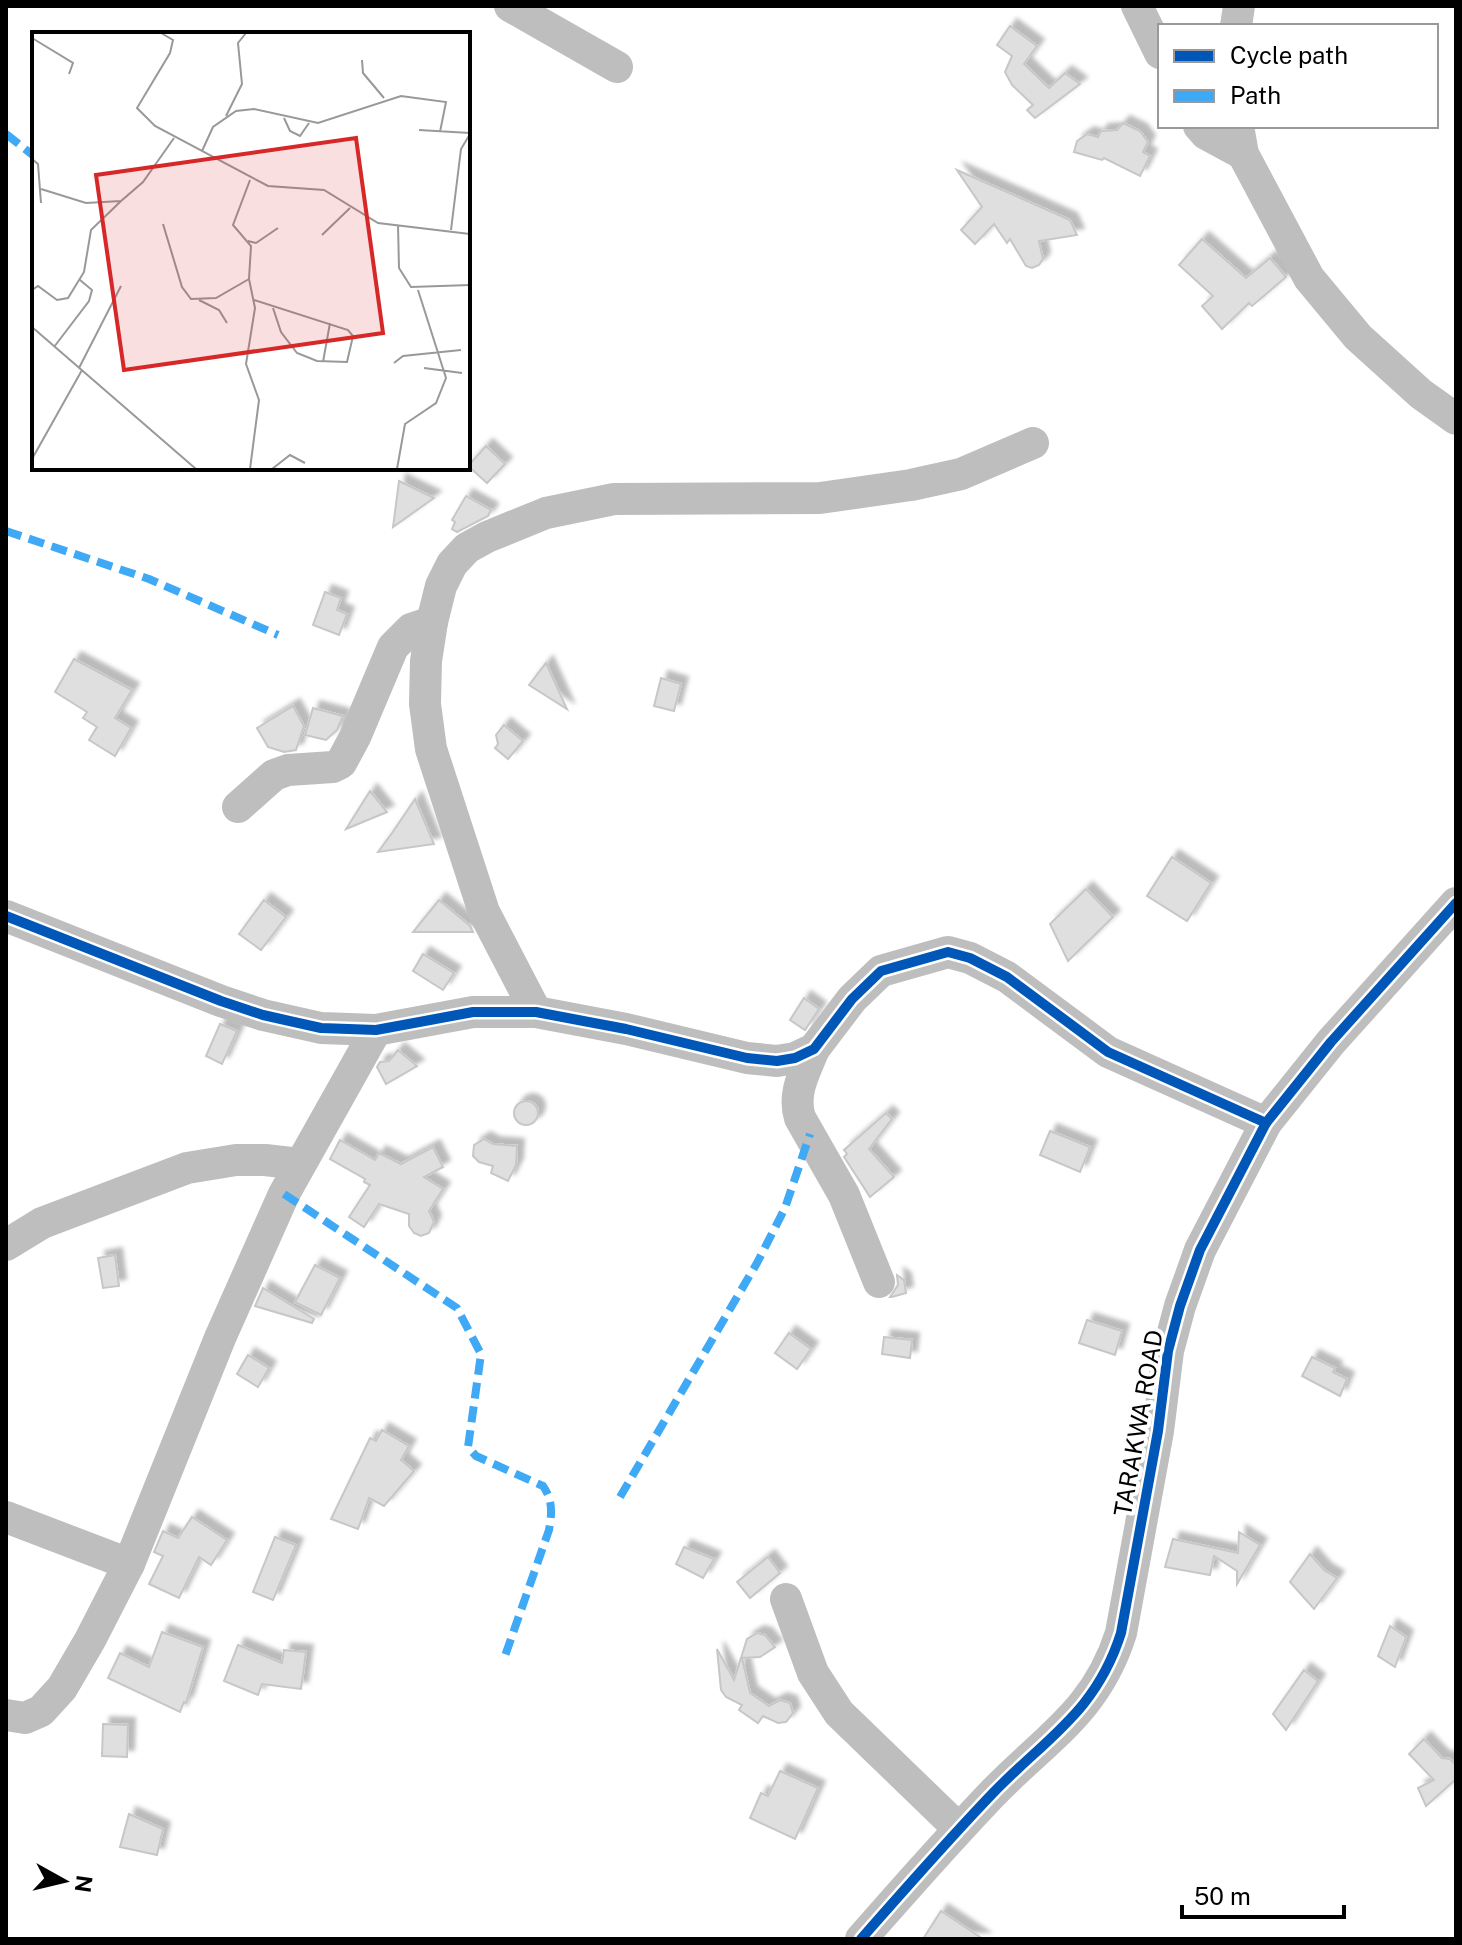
<svg xmlns="http://www.w3.org/2000/svg" width="1462" height="1945" viewBox="0 0 1462 1945" font-family="'Public Sans',sans-serif">
  <style>
    .building { fill: #dfdfdf; stroke: #c7c7c7; stroke-width: 2; filter: url(#shadow) }
    .lines { fill: none; stroke-linecap: round; stroke-linejoin: round }
    .minor { stroke: #bebebe; stroke-width: 32 }
    .quiet { stroke: #3fa9f5; stroke-width: 8; stroke-dasharray: 16 8; stroke-linecap: butt }
    .cycleway-casing { stroke: #fff; stroke-width: 15 }
    .cycleway { stroke: #0057b8; stroke-width: 10 }
    .labels { text-anchor: middle; dominant-baseline: central; stroke-width: 8; stroke-linejoin: round; paint-order: stroke }
    .street-label { font-size: 24px; fill: #000; stroke: #fff }
    .inset-road { fill: none; stroke: #999; stroke-width: 2 }
    .view { fill: #d62828; fill-opacity: 0.15; stroke: #d62828; stroke-width: 4 }
    .inset-edge { fill: none; stroke: #000; stroke-width: 4 }
  </style>
  <defs>
    <filter id="shadow"><feDropShadow dx="7" dy="-7" stdDeviation="2" flood-color="#0004"/></filter>
  </defs>
  <rect width="100%" height="100%" fill="#fff"/>
  <g class="building">
    <polygon points="1010,26 1037,46 1024,64 1049,88 1065,73 1080,84 1035,118 1027,110 1033,105 1012,85 1005,72 1012,56 997,45"/>
    <polygon points="1123,123 1140,131 1148,142 1143,152 1150,156 1140,176 1104,158 1102,160 1074,152 1077,141 1087,134 1098,137 1101,131 1117,130"/>
    <polygon points="957,170 1070,220 1077,235 1039,241 1043,259 1039,265 1032,268 1026,266 1010,239 1007,243 994,224 975,244 961,230 982,207"/>
    <polygon points="1202,239 1246,278 1270,258 1286,277 1252,306 1249,303 1222,329 1202,306 1213,296 1179,265"/>
    <polygon points="486,446 505,464 487,483 468,466"/>
    <polygon points="399,481 434,498 393,527"/>
    <polygon points="466,496 491,510 488,516 457,532 452,529 455,522 452,520"/>
    <polygon points="325,592 341,598 337,610 347,614 339,635 313,625"/>
    <polygon points="74,659 132,690 115,718 131,728 115,756 89,740 97,727 83,718 87,712 55,692"/>
    <polygon points="546,663 567,709 529,685"/>
    <polygon points="661,678 681,684 674,711 654,706"/>
    <polygon points="293,706 304,726 296,750 284,752 268,747 257,728"/>
    <polygon points="313,708 343,716 337,730 326,740 305,735"/>
    <polygon points="504,725 523,741 508,759 495,748 498,744 496,735"/>
    <polygon points="370,791 387,812 346,829"/>
    <polygon points="415,799 434,844 378,852 392,833"/>
    <polygon points="1172,857 1211,883 1187,921 1147,896"/>
    <polygon points="1086,889 1113,917 1068,961 1050,924"/>
    <polygon points="264,900 286,917 261,950 239,934"/>
    <polygon points="439,900 470,926 473,932 413,932"/>
    <polygon points="423,954 454,973 443,990 413,971"/>
    <polygon points="804,998 819,1009 805,1030 790,1020"/>
    <polygon points="220,1024 237,1031 222,1064 206,1056"/>
    <polygon points="398,1050 417,1066 386,1084 377,1067 380,1062 389,1061"/>
    <circle cx="526" cy="1113" r="12"/>
    <polygon points="886,1113 892,1119 869,1149 894,1177 870,1197 844,1157 847,1154 844,1150"/>
    <polygon points="1050,1131 1090,1147 1080,1172 1040,1155"/>
    <polygon points="484,1139 493,1144 517,1146 516,1165 508,1181 491,1173 493,1166 479,1162 473,1156 474,1145"/>
    <polygon points="340,1140 375,1160 379,1153 401,1164 433,1147 443,1167 424,1177 443,1189 429,1211 434,1222 429,1233 421,1236 414,1233 409,1226 409,1214 379,1204 364,1227 349,1217 370,1185 364,1182 365,1179 330,1159"/>
    <polygon points="115,1255 119,1286 103,1288 98,1258"/>
    <polygon points="315,1265 340,1278 321,1315 295,1302"/>
    <polygon points="897,1275 904,1280 906,1293 892,1297 890,1297 898,1285"/>
    <polygon points="263,1288 314,1319 312,1323 255,1306"/>
    <polygon points="1087,1320 1122,1331 1115,1355 1079,1343"/>
    <polygon points="789,1333 811,1349 797,1369 775,1353"/>
    <polygon points="884,1337 912,1340 910,1358 882,1354"/>
    <polygon points="248,1355 269,1368 258,1387 237,1374"/>
    <polygon points="1312,1357 1335,1368 1333,1372 1347,1379 1340,1396 1302,1376"/>
    <polygon points="382,1430 409,1446 401,1460 414,1471 384,1506 369,1498 358,1529 331,1519 370,1438 376,1441"/>
    <polygon points="192,1517 227,1540 211,1565 199,1557 179,1598 149,1584 163,1556 154,1552 163,1531 178,1538"/>
    <polygon points="1239,1532 1260,1545 1237,1584 1237,1571 1214,1556 1210,1575 1165,1567 1173,1539 1238,1553"/>
    <polygon points="275,1537 296,1545 273,1600 253,1592"/>
    <polygon points="684,1547 714,1559 703,1578 676,1564"/>
    <polygon points="1310,1554 1324,1570 1337,1578 1314,1609 1290,1582"/>
    <polygon points="768,1557 780,1573 750,1598 737,1582"/>
    <polygon points="1390,1626 1406,1637 1395,1667 1378,1656"/>
    <polygon points="162,1632 203,1647 186,1703 184,1702 180,1712 108,1678 120,1653 149,1667"/>
    <polygon points="757,1633 765,1635 775,1647 760,1657 742,1658 750,1693 769,1706 780,1700 790,1703 793,1713 786,1722 778,1723 763,1716 758,1723 739,1710 742,1705 726,1697 721,1690 717,1649 734,1680 747,1639"/>
    <polygon points="238,1645 282,1663 284,1650 306,1652 301,1689 262,1684 258,1695 224,1681"/>
    <polygon points="1304,1670 1318,1681 1286,1730 1273,1714"/>
    <polygon points="103,1724 128,1725 127,1757 102,1756"/>
    <polygon points="1424,1739 1442,1758 1450,1759 1456,1765 1456,1779 1426,1806 1418,1788 1434,1780 1409,1754"/>
    <polygon points="780,1771 818,1788 795,1839 750,1818 761,1793 768,1796"/>
    <polygon points="129,1814 163,1829 157,1855 120,1847"/>
    <polygon points="941,1911 983,1939 923,1939"/>
  </g>
  <g class="lines">
    <g class="minor">
      <polyline points="510,6 617,67"/>
      <polyline points="1137,6 1160,53"/>
      <polyline points="1236,26 1239,6"/>
      <polyline points="1199,126 1206,134 1243,154"/>
      <polyline points="1238,126 1243,154 1309,278 1358,337 1421,394 1456,419"/>
      <polyline points="238,807 274,775 288,770 333,767 341,763 355,737 393,647 411,629 432,622"/>
      <polyline points="6,916 221,1001 263,1015 321,1028 376,1030 473,1012 536,1012 626,1029 747,1058 777,1061 795,1058 814,1049 852,999 881,971 948,952 970,958 1007,977 1108,1052 1266,1123"/>
      <polyline points="536,1012 484,912 431,749 425,704 426,661 432,622 441,586 452,564 467,548 487,537 546,513 614,499 820,498 911,485 961,474 1033,443"/>
      <path d="M 814,1049 C 805,1072 792,1093 800,1118 L 844,1195 L 879,1282"/>
      <polyline points="6,1245 42,1223 187,1168 236,1160 265,1160 300,1164"/>
      <polyline points="6,1517 129,1564"/>
      <polyline points="786,1599 813,1673 839,1713 959,1829"/>
      <polyline points="6,1715 25,1718 41,1711 62,1688 90,1640 129,1564 220,1338 284,1194 376,1030"/>
      <path d="M 861,1939 C 904,1890 947,1841 993,1793 C 1046,1738 1096,1712 1121,1633 L 1158,1431 L 1168,1351 L 1180,1306 L 1200,1250 L 1266,1123 L 1331,1042 L 1456,903"/>
    </g>
    <g class="quiet">
      <polyline points="6,134 34,156"/>
      <polyline points="6,531 149,579 278,635"/>
      <path d="M 284,1194 L 457,1308 L 481,1354 L 468,1447 L 476,1456 L 543,1486 C 553,1500 552,1513 549,1530 L 505,1656"/>
      <polyline points="620,1497 757,1263 785,1208 810,1134"/>
    </g>
    <g class="cycleway-casing">
      <g id="cycleway">
        <polyline points="6,916 221,1001 263,1015 321,1028 376,1030 473,1012 536,1012 626,1029 747,1058 777,1061 795,1058 814,1049 852,999 881,971 948,952 970,958 1007,977 1108,1052 1266,1123"/>
        <path d="M 861,1939 C 904,1890 947,1841 993,1793 C 1046,1738 1096,1712 1121,1633 L 1158,1431 L 1168,1351 L 1180,1306 L 1200,1250 L 1266,1123 L 1331,1042 L 1456,903"/>
      </g>
    </g>
    <use href="#cycleway" class="cycleway"/>
  </g>
  <g class="labels">
    <g class="street-label">
      <text transform="translate(1138 1423) rotate(-80)">TARAKWA ROAD</text>
    </g>
  </g>
  <g transform="translate(32 32)">
    <rect width="438" height="438" fill="#fff"/>
    <path class="inset-road" d="M 129,1 L 141,8 L 138,21 L 105,76 L 123,94 L 236,154 L 292,158 L 346,191 L 438,202M 0,6 L 41,31 L 37,42M 330,28 L 331,41 L 352,66M 194,84 L 210,52 L 206,11 L 214,1M 252,86 L 258,99 L 268,104 L 277,91M 387,98 L 438,101M 170,119 L 181,95 L 204,79 L 222,77 L 286,91 L 369,64 L 414,70 L 408,100M 0,127 L 6,132 L 9,171M 218,148 L 201,193 L 219,214 L 217,247 L 223,276 L 214,332 L 227,368 L 218,437M 9,157 L 54,171 L 89,169 L 111,150 L 142,106M 131,192 L 150,255 L 159,267 L 184,266 L 217,247M 366,193 L 367,236 L 379,255 L 438,253M 419,198 L 429,117 L 438,102M 290,203 L 318,176M 216,209 L 224,211 L 246,196M 0,258 L 6,254 L 25,268 L 36,266 L 52,240 L 59,198 L 89,169M 167,268 L 187,278 L 195,291M 222,268 L 316,298 L 321,304 L 315,330 L 285,329 L 265,321 L 249,300 L 241,276M 0,295 L 164,437M 22,315 L 57,269 L 60,258 L 48,248M 291,330 L 298,291M 362,331 L 371,324 L 429,318M 47,336 L 89,254M 392,336 L 430,341M 0,427 L 50,338M 240,437 L 258,423 L 273,431M 365,437 L 373,392 L 404,371 L 414,346 L 386,258"/>
    <path class="view" d="M 324,106 L 351,301 L 92,338 L 64,143 Z"/>
    <rect width="438" height="438" class="inset-edge"/>
  </g>
  <rect width="1462" height="1945" fill="none" stroke="#000000" stroke-width="16"/>
  <rect x="1158" y="24" width="280" height="104" fill="#ffffff" stroke="#999999" stroke-width="2"/>
  <rect x="1174" y="50" width="40" height="12" fill="#0057b8" stroke="#999999" stroke-width="2"/>
  <text x="1230" y="64" font-size="24" fill="#000000">Cycle path</text>
  <rect x="1174" y="90" width="40" height="12" fill="#3fa9f5" stroke="#999999" stroke-width="2"/>
  <text x="1230" y="104" font-size="24" fill="#000000">Path</text>
  <g transform="translate(64 1881) rotate(98)" stroke="#ffffff" stroke-width="6" paint-order="stroke">
  <path d="M0-6L14 30L0 20L-14 30Z" fill="#000000"/>
  <text y="-12" font-size="22" font-weight="bold" text-anchor="middle" fill="#000000">N</text>
  </g>
  <path d="M1182 1905v12h162v-12" fill="none" stroke="#000000" stroke-width="4"/>
  <text x="1194" y="1905" font-size="24" fill="#000000" stroke="#ffffff" stroke-width="6" paint-order="stroke">50 m</text>
</svg>
